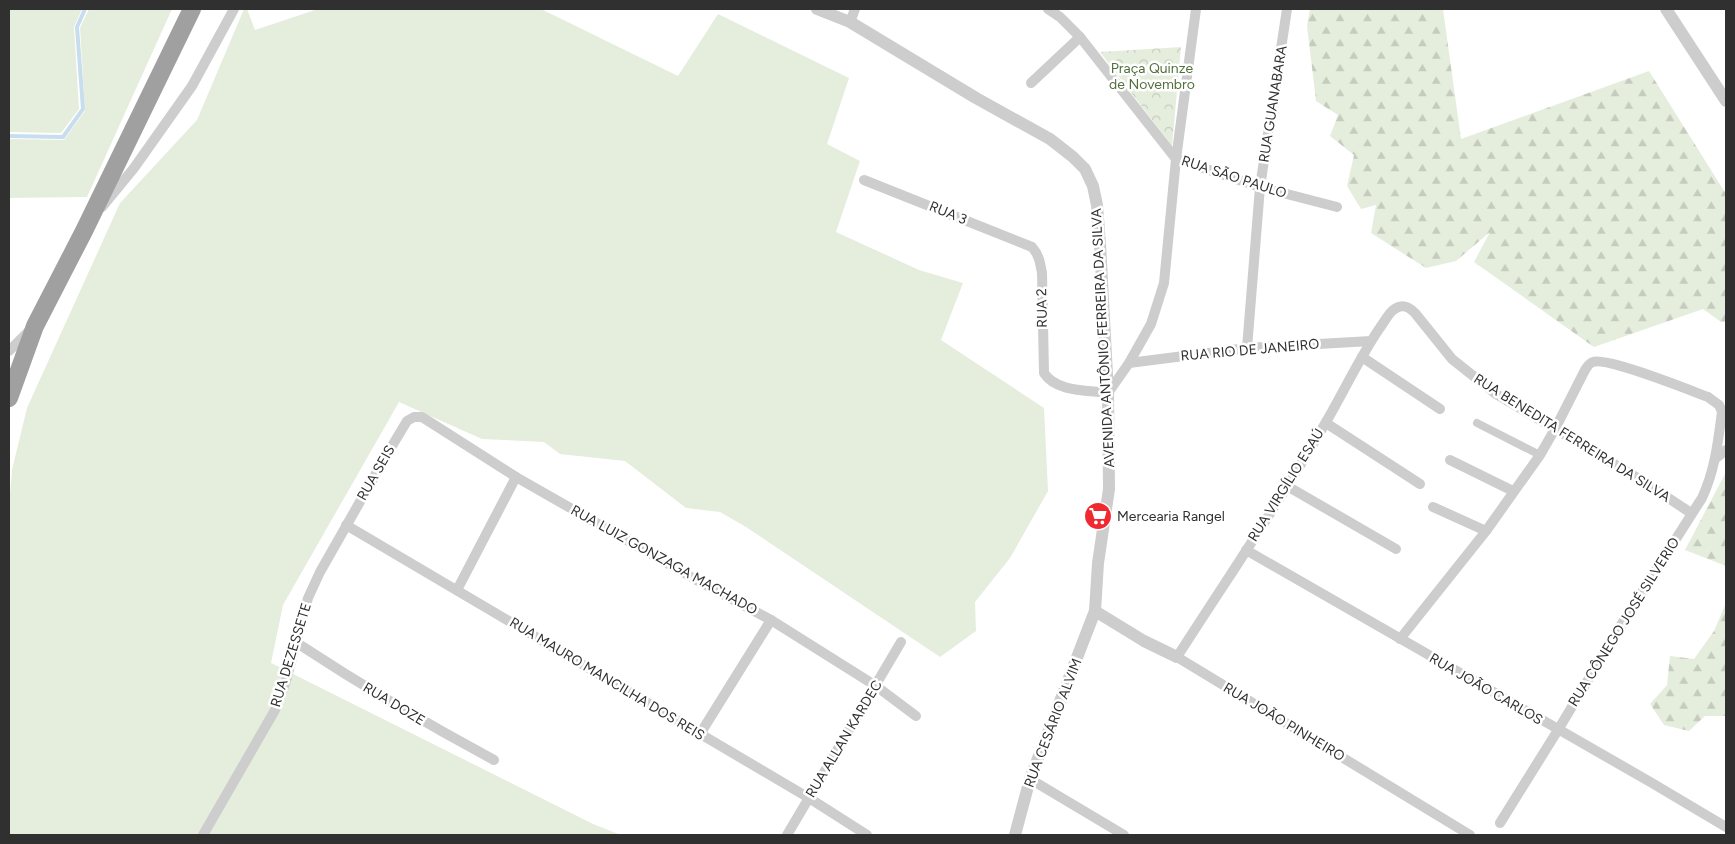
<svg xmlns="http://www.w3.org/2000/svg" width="1735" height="844" viewBox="0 0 1735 844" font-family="Figtree,sans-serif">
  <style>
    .green { fill: #e5eedd }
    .forest { fill: url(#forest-firs) }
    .park { fill: url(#park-crowns) }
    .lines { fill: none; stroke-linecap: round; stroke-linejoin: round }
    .stream { stroke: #c8deee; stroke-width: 4 }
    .pedestrian { stroke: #cdcdcd; stroke-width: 8 }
    .minor { stroke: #cdcdcd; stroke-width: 10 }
    .tertiary { stroke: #cdcdcd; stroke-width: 12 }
    .trunk { stroke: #a0a0a0; stroke-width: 18 }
    .labels { text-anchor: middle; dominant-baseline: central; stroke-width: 5; stroke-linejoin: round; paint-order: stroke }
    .park-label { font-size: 14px; fill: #506f3a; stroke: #fff }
    .street-label { font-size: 14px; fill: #303030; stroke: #fff }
    .poi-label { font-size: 14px; fill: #303030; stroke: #fff; text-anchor: start }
  </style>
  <defs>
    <pattern id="forest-firs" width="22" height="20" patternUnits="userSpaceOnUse" patternTransform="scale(1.25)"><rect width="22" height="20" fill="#e5eedd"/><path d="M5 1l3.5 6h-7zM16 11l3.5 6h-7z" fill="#c5ccbe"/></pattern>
    <pattern id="park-crowns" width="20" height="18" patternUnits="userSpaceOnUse" patternTransform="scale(1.25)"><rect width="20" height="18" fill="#e5eedd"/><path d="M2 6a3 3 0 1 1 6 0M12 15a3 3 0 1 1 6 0" fill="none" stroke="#c5ccbe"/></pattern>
  </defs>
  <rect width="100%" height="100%" fill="#fff"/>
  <g class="green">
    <polygon points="9,9 82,9 74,27 79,109 61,133 9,132"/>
    <polygon points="89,9 172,9 87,197 9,198 9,139 64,140 85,111 80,28"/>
    <polygon points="244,9 247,9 255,30 318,9 541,9 678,76 718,14 849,78 827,144 860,161 836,232 919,270 963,283 941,340 1044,408 1048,491 1010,558 975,602 976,631 940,657 746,527 720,512 686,508 625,461 560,454 544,442 482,439 399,402 283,605 271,663 593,824 621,835 9,835 9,506 12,470 27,408 120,203 197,120"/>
  </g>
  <g class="forest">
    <polygon points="1310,9 1443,9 1461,139 1649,71 1726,194 1726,322 1721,322 1703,309 1594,347 1474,262 1490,232 1456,261 1426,268 1371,233 1376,205 1361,209 1347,186 1354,155 1330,136 1338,115 1316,101 1307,26"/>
    <polygon points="1726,472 1726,566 1685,550"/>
    <polygon points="1726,603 1726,716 1705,716 1689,731 1664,725 1650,704 1667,685 1670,656 1694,659 1714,631"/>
  </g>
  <polygon class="park" points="1181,47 1172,146 1100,52"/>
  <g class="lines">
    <polyline class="stream" points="9,136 63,137 83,109 77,27 85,9"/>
    <polyline class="pedestrian" points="1477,423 1540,455"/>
    <g class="minor">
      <polyline points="1048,9 1060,17 1080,37 1176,159 1260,187 1337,207"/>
      <polyline points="850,22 855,9"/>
      <polyline points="1031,83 1080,37"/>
      <path d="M 864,180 L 1032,247 C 1039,255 1040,262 1042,273 L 1044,373 C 1056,392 1087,390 1108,393 L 1129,363 L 1151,324 L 1164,283 L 1176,159 L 1196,9"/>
      <polyline points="102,207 134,168 192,86 234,9"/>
      <polyline points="1247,348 1260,187 1287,9"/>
      <polyline points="9,351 30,330"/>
      <polyline points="1362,357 1440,409"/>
      <polyline points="1129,363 1247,348 1371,341"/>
      <polyline points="1326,423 1420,484"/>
      <polyline points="1716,458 1726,450"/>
      <polyline points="1450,460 1513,491"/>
      <polyline points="1287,486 1396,549"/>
      <polyline points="1433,507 1486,531"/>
      <polyline points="346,525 809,798 867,835"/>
      <polyline points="1246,550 1652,783 1726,827"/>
      <polyline points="457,590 516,477"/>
      <path d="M 1400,639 L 1486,531 L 1540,455 L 1555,429 L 1585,370 C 1587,367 1589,363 1593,362 C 1607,357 1689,390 1708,397 L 1719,405 L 1722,412 C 1718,442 1715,470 1702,498 L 1621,625 L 1558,730 L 1500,823"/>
      <path d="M 297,643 C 361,685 427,724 494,760"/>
      <polyline points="700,734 771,620"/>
      <polyline points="1030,779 1124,835"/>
      <polyline points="203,835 275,710 286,681 308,598 320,572 386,456 407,421 414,417 422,417 516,477 693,578 771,620 876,686 916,716"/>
      <polyline points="787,835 901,642"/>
      <path d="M 1470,835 L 1177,657 C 1227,579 1280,502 1326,422 C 1344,391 1359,359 1379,329 C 1383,324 1387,316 1392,311 C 1401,303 1408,306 1415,313 L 1452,359 L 1496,394 L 1641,480 L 1691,513"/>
    </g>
    <g class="tertiary">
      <polyline points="817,9 850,22 976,98 1050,139 1073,157 1085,169 1093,186 1097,205 1100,244 1108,393 1109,489 1098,563 1095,611 1030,779 1015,835"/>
      <polyline points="1666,9 1726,101"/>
      <polyline points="1095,611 1144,641 1177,657"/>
    </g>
    <polyline class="trunk" points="9,398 35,326 84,231 192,9"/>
  </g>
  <defs>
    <g id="supermarket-disc" transform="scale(1.4375)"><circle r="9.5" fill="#f0282f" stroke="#fff"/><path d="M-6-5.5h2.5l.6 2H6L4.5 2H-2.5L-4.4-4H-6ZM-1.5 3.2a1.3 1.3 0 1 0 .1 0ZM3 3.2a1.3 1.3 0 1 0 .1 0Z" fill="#fff"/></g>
  </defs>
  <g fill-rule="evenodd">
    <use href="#supermarket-disc" x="1098" y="516"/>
  </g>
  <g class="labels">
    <g class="park-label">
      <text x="1152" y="68">Praça Quinze<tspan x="1152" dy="16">de Novembro</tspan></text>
    </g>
    <g class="street-label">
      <text transform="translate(1273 104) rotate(-81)">RUA GUANABARA</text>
      <text transform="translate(1234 177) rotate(18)">RUA SÃO PAULO</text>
      <text transform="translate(948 213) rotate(22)">RUA 3</text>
      <text transform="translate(1042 308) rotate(-91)">RUA 2</text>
      <text transform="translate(1103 338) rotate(-93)">AVENIDA ANTÔNIO FERREIRA DA SILVA</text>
      <text transform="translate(1250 350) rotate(-5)">RUA RIO DE JANEIRO</text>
      <text transform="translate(1572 438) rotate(32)">RUA BENEDITA FERREIRA DA SILVA</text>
      <text transform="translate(376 473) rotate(-60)">RUA SEIS</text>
      <text transform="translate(1286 485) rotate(-58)">RUA VIRGÍLIO ESAÚ</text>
      <text transform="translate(664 560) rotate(29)">RUA LUIZ GONZAGA MACHADO</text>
      <text transform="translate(1624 622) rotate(-58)">RUA CÔNEGO JOSÉ SILVERIO</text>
      <text transform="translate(291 655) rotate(-73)">RUA DEZESSETE</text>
      <text transform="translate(607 679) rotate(31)">RUA MAURO MANCILHA DOS REIS</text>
      <text transform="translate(1486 689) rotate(30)">RUA JOÃO CARLOS</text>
      <text transform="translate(394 704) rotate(31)">RUA DOZE</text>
      <text transform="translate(1284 722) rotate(31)">RUA JOÃO PINHEIRO</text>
      <text transform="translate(1053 723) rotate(-69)">RUA CESÁRIO ALVIM</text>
      <text transform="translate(844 739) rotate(-59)">RUA ALLAN KARDEC</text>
    </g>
    <g class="poi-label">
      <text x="1117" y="516">Mercearia Rangel</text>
    </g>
  </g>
  <rect width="1735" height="844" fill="none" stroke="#303030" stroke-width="20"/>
</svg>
